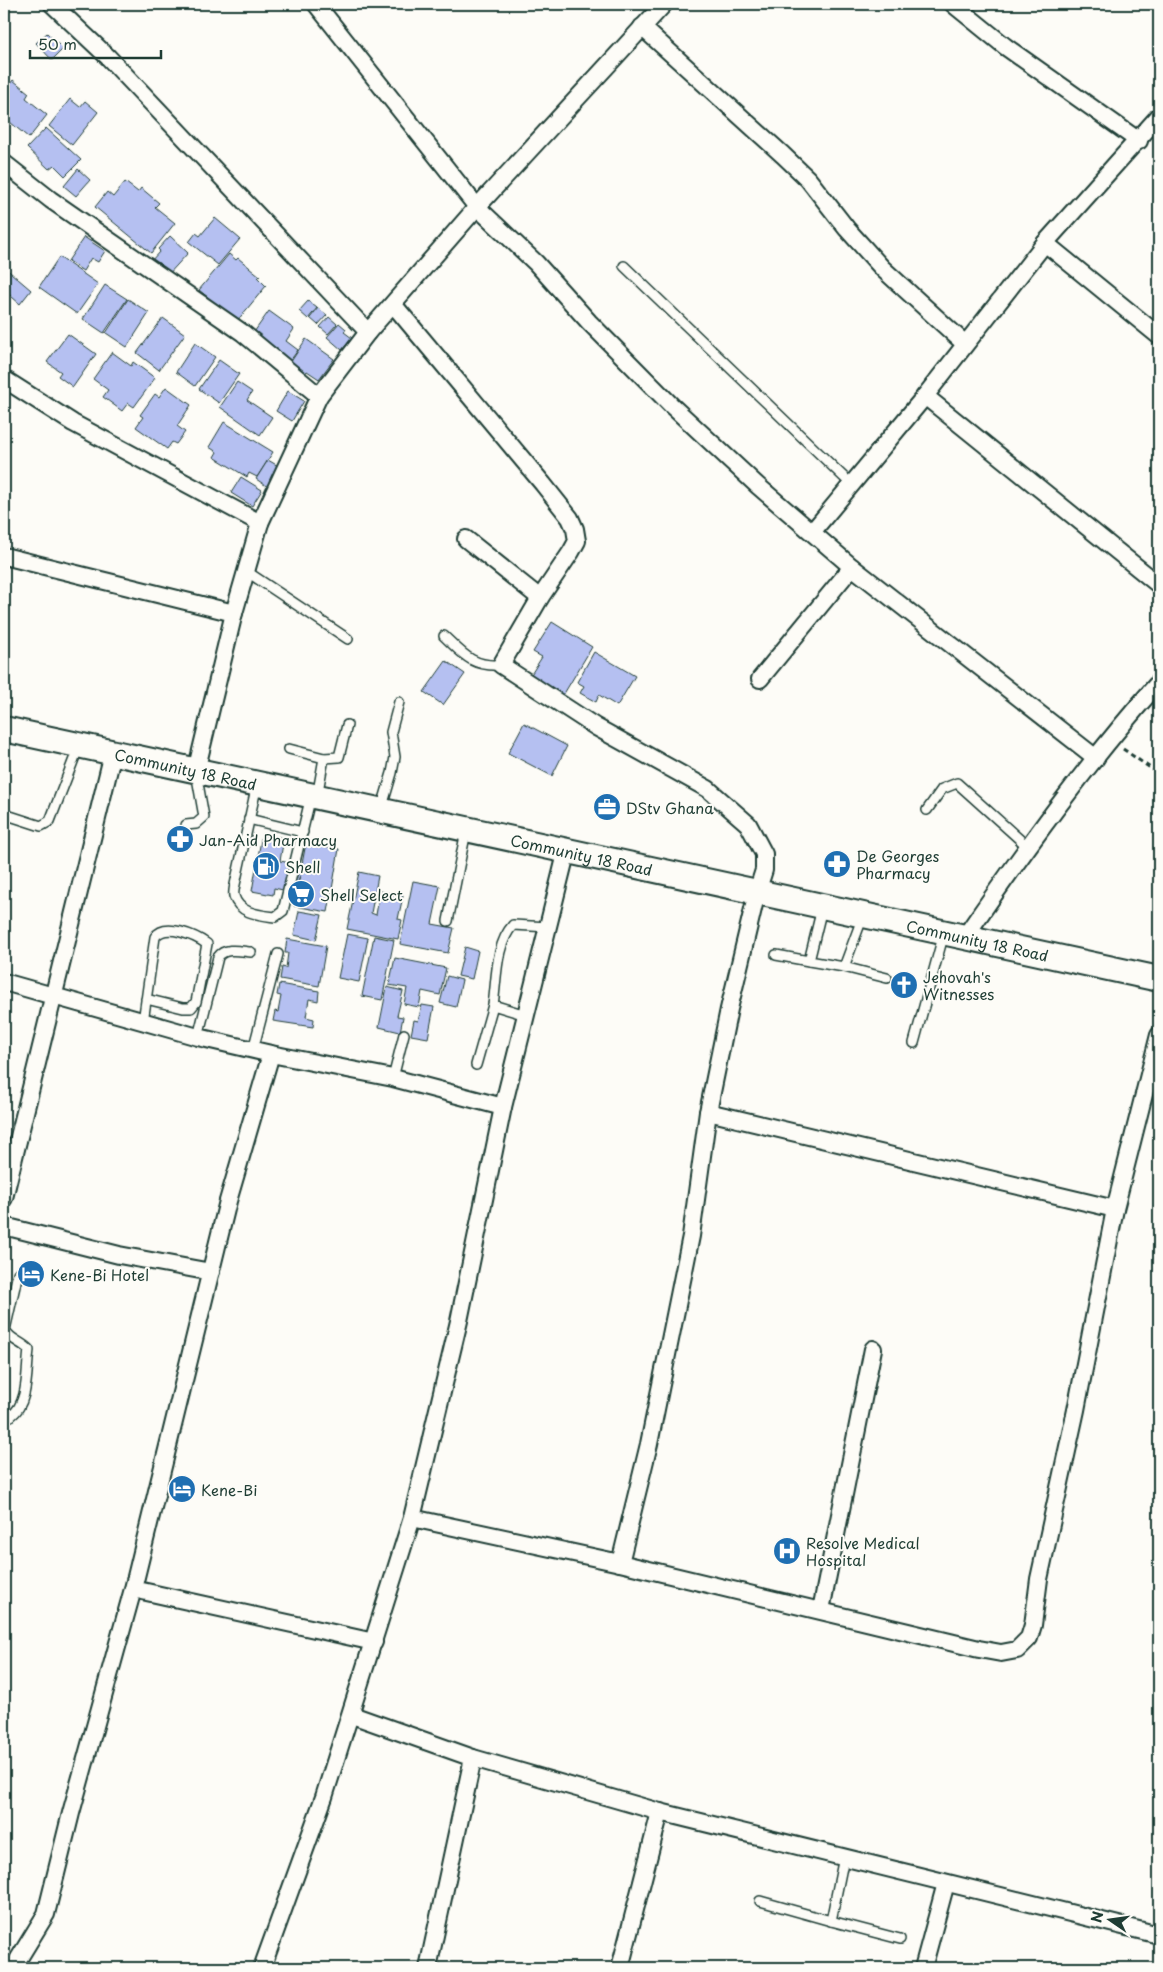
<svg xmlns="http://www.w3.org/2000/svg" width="1163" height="1972" viewBox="0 0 1163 1972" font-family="'Playpen Sans',sans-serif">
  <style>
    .building { fill: #b5c0f1; stroke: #1f3d34 }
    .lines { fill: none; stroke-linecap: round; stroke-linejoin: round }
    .lane-casing { stroke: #1f3d34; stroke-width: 12 }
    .street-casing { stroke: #1f3d34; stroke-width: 20 }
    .secondary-casing { stroke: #1f3d34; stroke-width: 28 }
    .path { stroke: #1f3d34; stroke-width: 3; stroke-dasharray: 5 4; stroke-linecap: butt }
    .lane { stroke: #fdfcf7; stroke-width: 9 }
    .street { stroke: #fdfcf7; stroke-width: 16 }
    .secondary { stroke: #fdfcf7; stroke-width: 24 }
    .labels { text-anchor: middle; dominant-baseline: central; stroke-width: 4; stroke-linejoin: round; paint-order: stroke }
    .street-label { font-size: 15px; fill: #1f3d34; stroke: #fdfcf7 }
    .poi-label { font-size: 15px; fill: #1f3d34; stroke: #fdfcf7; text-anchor: start }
  </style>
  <rect width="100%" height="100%" fill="#fdfcf7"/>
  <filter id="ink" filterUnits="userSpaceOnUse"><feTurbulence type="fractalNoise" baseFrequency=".02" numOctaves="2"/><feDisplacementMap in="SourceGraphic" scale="10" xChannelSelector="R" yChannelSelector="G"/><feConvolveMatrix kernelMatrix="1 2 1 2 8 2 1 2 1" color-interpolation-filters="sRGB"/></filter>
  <g filter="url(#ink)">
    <g class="building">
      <polygon points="47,33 63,49 52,60 36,43"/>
      <polygon points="13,80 29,93 26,98 47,115 29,138 4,117 4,92"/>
      <polygon points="70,99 80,107 85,101 98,112 72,145 49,126"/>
      <polygon points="46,128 81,160 65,176 54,165 49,169 27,148"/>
      <polygon points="78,169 90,180 76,196 64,186"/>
      <polygon points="125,182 138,192 141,188 159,203 155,207 175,223 151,253 95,207 107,192 113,197"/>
      <polygon points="215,218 240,239 218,265 189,242 196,233 200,236"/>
      <polygon points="170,236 188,253 166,277 150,262 160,251 158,249"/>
      <polygon points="84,237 105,251 98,262 91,258 83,271 68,261"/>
      <polygon points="229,254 236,260 238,258 260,276 258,278 266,286 237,321 199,290"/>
      <polygon points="59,257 98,284 77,314 39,287"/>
      <polygon points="4,267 31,290 20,304 4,290"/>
      <polygon points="105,285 127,299 104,333 83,319"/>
      <polygon points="128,299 149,313 127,347 106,333"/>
      <polygon points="308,301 317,308 308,319 299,311"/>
      <polygon points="318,308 327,315 318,325 310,318"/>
      <polygon points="269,311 294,329 286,341 298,350 290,361 252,335"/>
      <polygon points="329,317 337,324 328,334 320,327"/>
      <polygon points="163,318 185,334 159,370 137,353"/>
      <polygon points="339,323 346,329 344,332 352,338 342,350 327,337"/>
      <polygon points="68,334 96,354 73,387 58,376 61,372 47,362"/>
      <polygon points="306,339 334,359 319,379 307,371 305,374 290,363"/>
      <polygon points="195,343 215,357 195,386 176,372"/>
      <polygon points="112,352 131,366 133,362 155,378 134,407 128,403 122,411 103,397 108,390 93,379"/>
      <polygon points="219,360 239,374 219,403 199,389"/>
      <polygon points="237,382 252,392 247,400 272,417 260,435 220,407"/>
      <polygon points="166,387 191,405 177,426 185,432 176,444 172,442 167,449 136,427 143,417 140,415 155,394 159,397"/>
      <polygon points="288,391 304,401 292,421 276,411"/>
      <polygon points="224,422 273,452 257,477 249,473 247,477 214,457 217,452 209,447"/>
      <polygon points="268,460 280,467 268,487 256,479"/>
      <polygon points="241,477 262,490 252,506 231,493"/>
      <polygon points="552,622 592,647 562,697 530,676 542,657 533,652"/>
      <polygon points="594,652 635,676 617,706 599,695 596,702 580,693 584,686 577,682"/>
      <polygon points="446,661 465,674 443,705 424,692"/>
      <polygon points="524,723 567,746 552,776 508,753"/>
      <polygon points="262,834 284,838 280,861 302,865 296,893 274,888 273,895 252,891"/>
      <polygon points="306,843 339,849 328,912 294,906"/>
      <polygon points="359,872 378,876 371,913 376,915 380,891 403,896 398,919 402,920 398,939 347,929"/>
      <polygon points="413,881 440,886 432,924 454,928 448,953 400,944"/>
      <polygon points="299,911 322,915 316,940 294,935"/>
      <polygon points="347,934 368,938 359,982 338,978"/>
      <polygon points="374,936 394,940 382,1000 362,996"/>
      <polygon points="287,939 326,946 319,986 280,979 282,967 286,968 288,953 285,953"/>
      <polygon points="465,947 478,951 472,979 458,976"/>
      <polygon points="395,958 446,968 440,995 422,991 419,1007 404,1004 407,988 389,985"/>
      <polygon points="447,976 462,980 456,1007 440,1003"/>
      <polygon points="279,984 319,991 318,1001 309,999 306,1017 314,1019 313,1027 273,1021 275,1011 278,1012 281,996 277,995"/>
      <polygon points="387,987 403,991 397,1016 403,1017 400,1032 379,1027"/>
      <polygon points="422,1005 434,1007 428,1038 411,1035 414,1020 418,1021"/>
    </g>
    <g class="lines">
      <g class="lane-casing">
        <g id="lane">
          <polyline points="624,266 852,485"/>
          <polyline points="246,571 348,639"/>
          <path d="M 444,636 C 463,654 472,667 501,665"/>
          <polyline points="289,749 324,758 317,797"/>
          <polyline points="324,758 339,757 347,725"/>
          <path d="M 257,784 L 236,880 C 235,885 233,892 234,896 C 239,914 260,915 275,917 L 283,911 L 311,796"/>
          <polyline points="381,810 392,773 395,757 391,732 399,702"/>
          <polyline points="927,810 942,789 957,783 1027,846"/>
          <polyline points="4,814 41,826 50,821 79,746"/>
          <polyline points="249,819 303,832"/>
          <polyline points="186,825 196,824 204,817 196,772"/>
          <polyline points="822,908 809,961 844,967 863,916"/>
          <polyline points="448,921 466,831"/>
          <polyline points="776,955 809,961"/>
          <polyline points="844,967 887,978"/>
          <path d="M 493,1005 C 497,979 495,945 513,925 L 549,927"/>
          <path d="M 143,1022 L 155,937 C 165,922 196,936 207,944 L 196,1002 L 191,1008 L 183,1008 L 146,999"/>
          <path d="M 198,1037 L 218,957 C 225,947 240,951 251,952"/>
          <polyline points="914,1043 944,933"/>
          <polyline points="253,1050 278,954"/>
          <polyline points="476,1065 493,1005 526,1015"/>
          <polyline points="393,1078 404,1034"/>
          <path d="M 4,1415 L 11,1416 C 29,1403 26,1371 29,1350 C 22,1342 10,1340 5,1330 L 18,1273"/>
          <polyline points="760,1901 831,1921 844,1857"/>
          <polyline points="831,1921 900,1939"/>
        </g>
      </g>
      <g class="street-casing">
        <g id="street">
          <polyline points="52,4 108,57 368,332"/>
          <polyline points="316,4 477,207 536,263 589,322 672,406 758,486 852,567 1096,758"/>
          <polyline points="953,4 1006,47 1139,141"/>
          <polyline points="642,27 783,155 808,179 847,229 883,269 964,343"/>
          <polyline points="4,163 51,200 243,333 319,396"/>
          <polyline points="1045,243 1159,336"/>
          <polyline points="393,304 543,484 570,518 575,529 577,541 571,552 540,598 501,665 596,727 708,789 748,824 764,854 764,870 757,892 729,1009 708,1112 691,1236 649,1444 620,1563"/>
          <polyline points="4,379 73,423 260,523"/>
          <polyline points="925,396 1159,585"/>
          <polyline points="813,531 925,396 1045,243 1159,116"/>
          <polyline points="466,539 540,598"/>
          <polyline points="4,556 234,613"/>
          <polyline points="760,679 852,567"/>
          <polyline points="196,771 234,613 260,523 319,396 368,332 477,207 664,4"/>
          <path d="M 964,938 C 1025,849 1088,762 1159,682"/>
          <polyline points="4,982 198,1037 271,1054 393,1078 503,1107"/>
          <polyline points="708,1112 1115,1209"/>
          <polyline points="4,1198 113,753"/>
          <polyline points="4,1226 119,1255 211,1272"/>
          <polyline points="412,1518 620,1563 979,1649 1001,1653 1017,1650 1029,1638 1033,1625 1039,1579 1076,1410 1115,1209 1159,1035"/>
          <polyline points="133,1589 374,1642"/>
          <polyline points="821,1610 873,1349"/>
          <polyline points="352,1715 473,1758 660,1812 1159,1935"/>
          <polyline points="13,1968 46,1914 71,1813 133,1589 228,1201 271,1054"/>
          <polyline points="262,1968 324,1797 412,1518 459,1321 503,1107 567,850"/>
          <polyline points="428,1968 473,1758"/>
          <polyline points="620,1968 660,1812"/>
          <polyline points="923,1968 946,1883"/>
        </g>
      </g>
      <g class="secondary-casing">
        <g id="secondary">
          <path id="s1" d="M 4,729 L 1159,979"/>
        </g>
      </g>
      <polyline class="path" points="1123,749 1159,774"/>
      <use href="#lane" class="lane"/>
      <use href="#street" class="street"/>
      <use href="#secondary" class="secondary"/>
    </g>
  </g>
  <defs>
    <g id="office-disc" transform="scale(1.4375)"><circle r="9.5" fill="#1f6fb2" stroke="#fdfcf7"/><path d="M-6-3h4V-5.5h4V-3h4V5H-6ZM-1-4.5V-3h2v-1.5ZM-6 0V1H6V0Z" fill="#fff"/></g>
    <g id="pharmacy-disc" transform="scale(1.4375)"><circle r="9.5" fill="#1f6fb2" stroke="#fdfcf7"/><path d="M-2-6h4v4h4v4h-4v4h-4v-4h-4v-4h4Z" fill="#fff"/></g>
    <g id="fuel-disc" transform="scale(1.4375)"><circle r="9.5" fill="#1f6fb2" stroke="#fdfcf7"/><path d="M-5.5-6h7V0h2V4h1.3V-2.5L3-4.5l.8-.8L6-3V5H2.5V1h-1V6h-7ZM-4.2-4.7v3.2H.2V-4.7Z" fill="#fff"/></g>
    <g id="supermarket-disc" transform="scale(1.4375)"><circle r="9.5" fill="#1f6fb2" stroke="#fdfcf7"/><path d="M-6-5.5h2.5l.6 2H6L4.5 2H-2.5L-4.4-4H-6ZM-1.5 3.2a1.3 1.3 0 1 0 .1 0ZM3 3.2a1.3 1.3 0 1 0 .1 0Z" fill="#fff"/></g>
    <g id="church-disc" transform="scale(1.4375)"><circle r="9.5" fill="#1f6fb2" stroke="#fdfcf7"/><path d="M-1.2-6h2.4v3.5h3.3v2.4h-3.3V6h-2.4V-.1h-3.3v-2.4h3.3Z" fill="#fff"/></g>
    <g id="hotel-disc" transform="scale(1.4375)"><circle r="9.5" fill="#1f6fb2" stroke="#fdfcf7"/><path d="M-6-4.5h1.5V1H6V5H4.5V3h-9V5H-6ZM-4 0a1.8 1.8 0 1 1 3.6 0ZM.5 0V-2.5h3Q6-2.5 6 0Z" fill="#fff"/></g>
    <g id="hospital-disc" transform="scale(1.4375)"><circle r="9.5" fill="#1f6fb2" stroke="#fdfcf7"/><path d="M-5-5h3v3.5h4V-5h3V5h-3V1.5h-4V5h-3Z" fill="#fff"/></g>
  </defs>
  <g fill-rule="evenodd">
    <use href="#office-disc" x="607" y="807"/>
    <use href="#pharmacy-disc" x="180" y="839"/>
    <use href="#pharmacy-disc" x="837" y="864"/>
    <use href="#fuel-disc" x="266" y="866"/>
    <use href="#supermarket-disc" x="301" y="894"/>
    <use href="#church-disc" x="904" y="985"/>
    <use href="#hotel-disc" x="31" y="1274"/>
    <use href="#hotel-disc" x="182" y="1489"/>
    <use href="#hospital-disc" x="787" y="1551"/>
  </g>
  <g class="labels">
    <g class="street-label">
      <text stroke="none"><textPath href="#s1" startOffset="186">Community 18 Road</textPath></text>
      <text stroke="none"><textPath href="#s1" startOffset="591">Community 18 Road</textPath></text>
      <text stroke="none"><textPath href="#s1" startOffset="996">Community 18 Road</textPath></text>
    </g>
    <g class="poi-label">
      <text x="626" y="807">DStv Ghana</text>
      <text x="199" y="839">Jan-Aid Pharmacy</text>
      <text x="856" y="855">De Georges<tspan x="856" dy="17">Pharmacy</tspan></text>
      <text x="285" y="866">Shell</text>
      <text x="320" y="894">Shell Select</text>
      <text x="923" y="976">Jehovah's<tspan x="923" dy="17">Witnesses</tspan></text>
      <text x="50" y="1274">Kene-Bi Hotel</text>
      <text x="201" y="1489">Kene-Bi</text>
      <text x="806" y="1542">Resolve Medical<tspan x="806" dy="17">Hospital</tspan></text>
    </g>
  </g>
  <rect width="1163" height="1972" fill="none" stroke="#fdfcf7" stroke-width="20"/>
  <rect x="10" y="10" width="1143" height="1952" fill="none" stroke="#1f3d34" stroke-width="2" filter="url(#ink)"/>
  <g transform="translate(1110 1920) rotate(283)" stroke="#fdfcf7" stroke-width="4" paint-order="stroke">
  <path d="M0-4L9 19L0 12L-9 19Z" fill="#1f3d34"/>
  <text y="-8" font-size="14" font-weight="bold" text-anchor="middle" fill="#1f3d34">N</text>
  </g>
  <path d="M30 50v8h131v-8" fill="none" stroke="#1f3d34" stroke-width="2.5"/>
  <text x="38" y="50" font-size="15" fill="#1f3d34" stroke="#fdfcf7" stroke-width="4" paint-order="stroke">50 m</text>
</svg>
